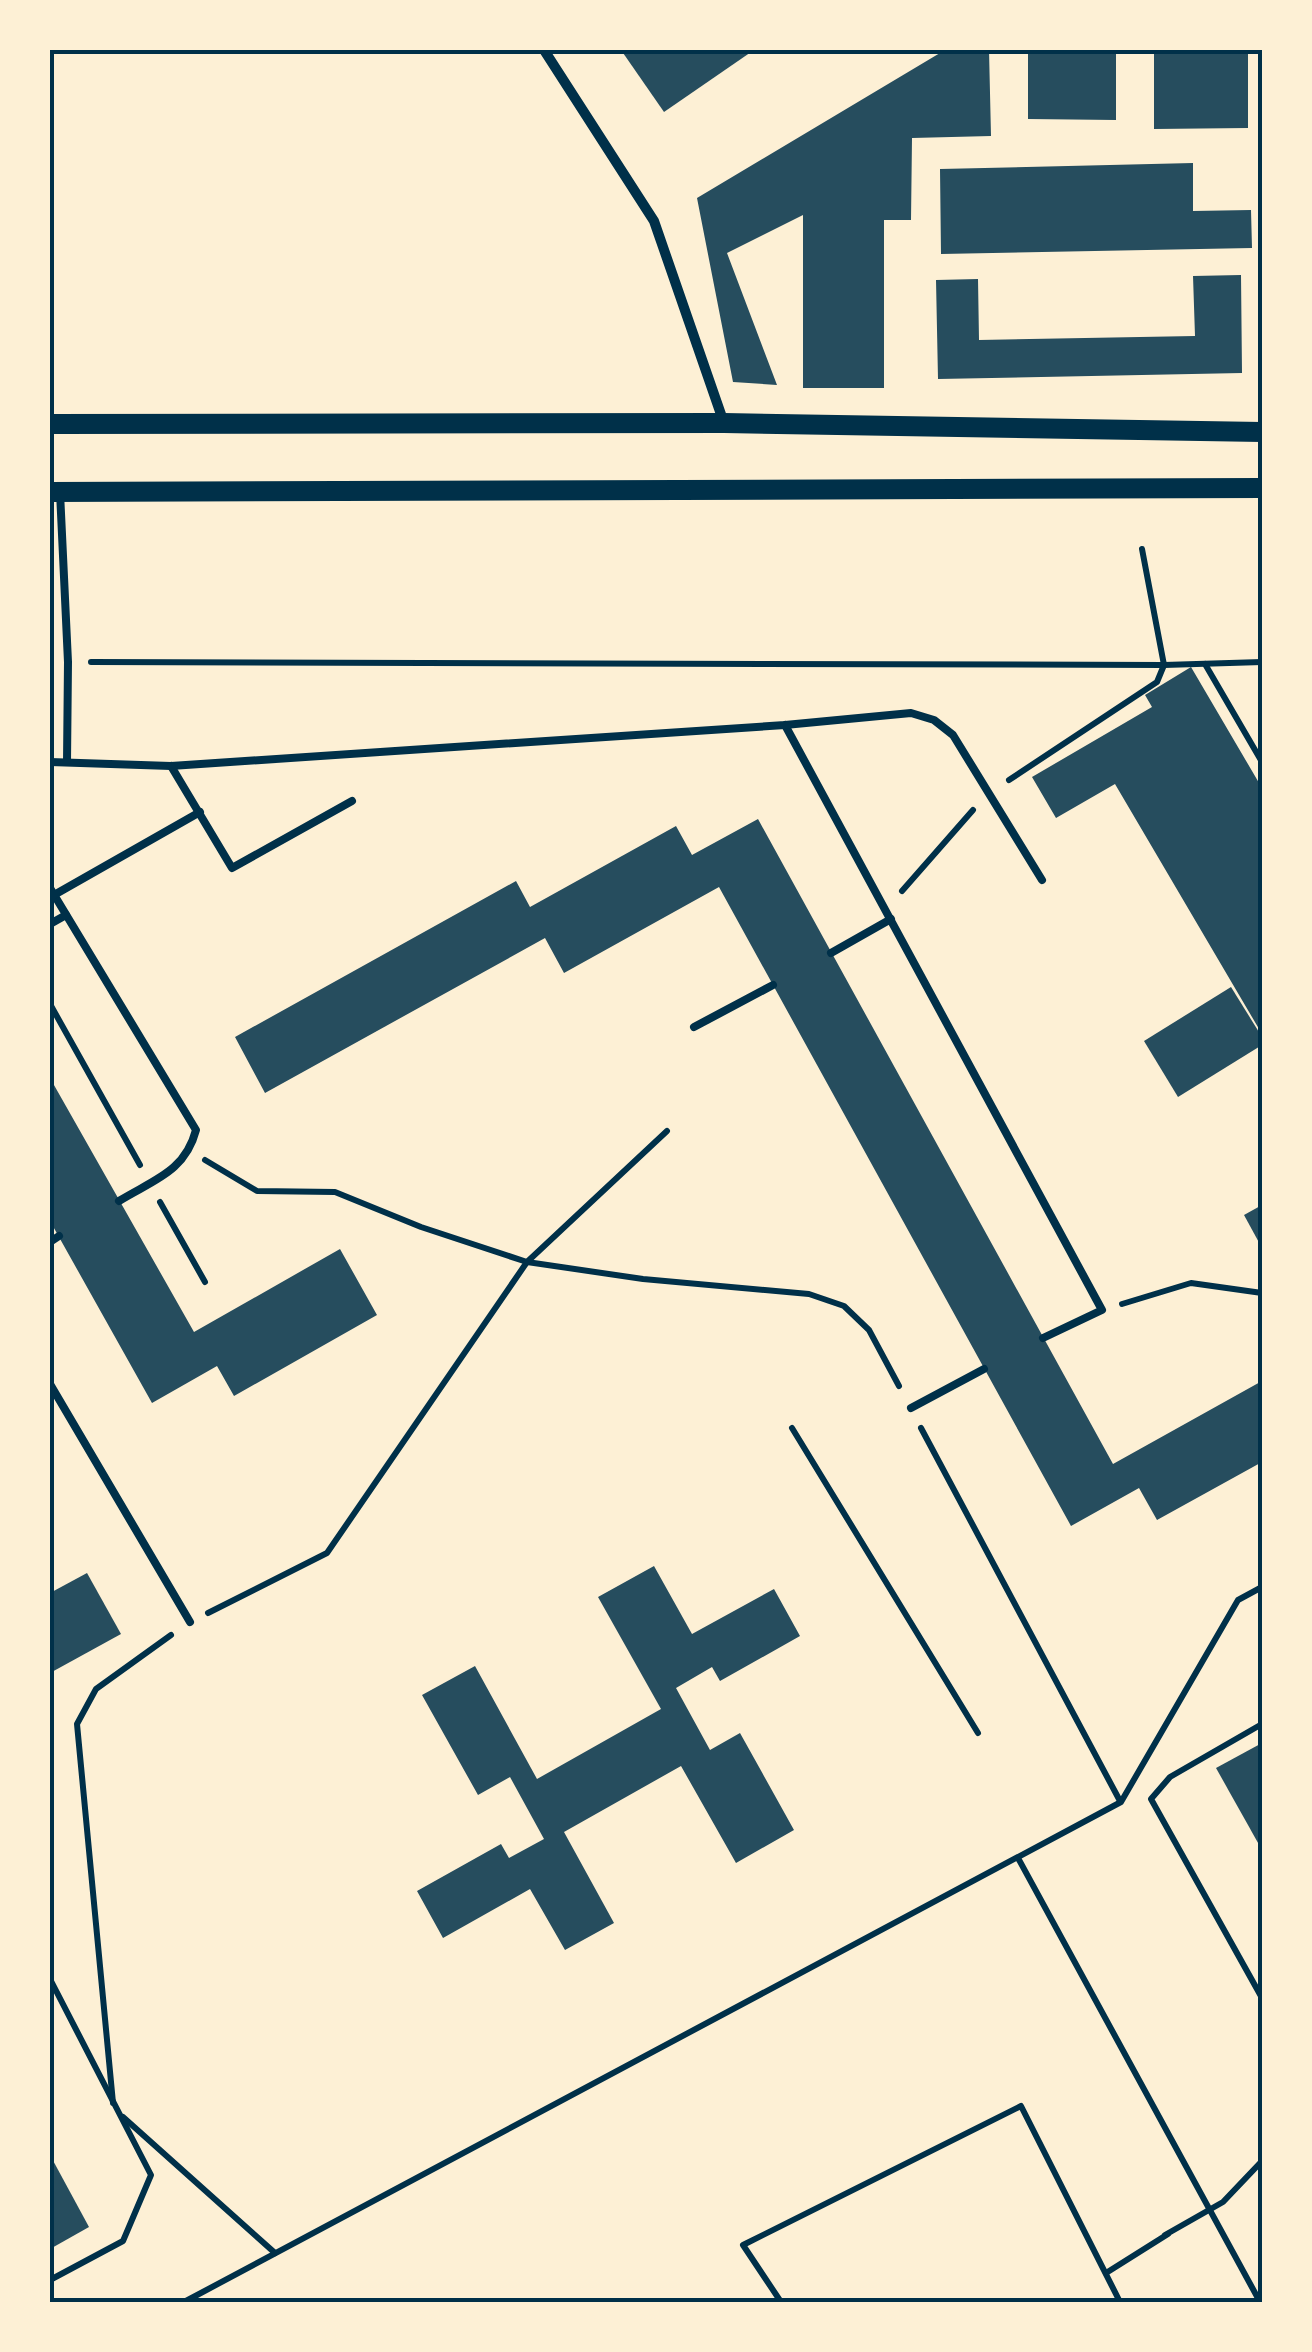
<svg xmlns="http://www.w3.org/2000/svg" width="1312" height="2352" viewBox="0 0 1312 2352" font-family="Manrope,sans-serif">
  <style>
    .building { fill: #264d5e }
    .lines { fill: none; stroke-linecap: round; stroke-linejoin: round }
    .path { stroke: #003049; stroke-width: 6 }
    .service { stroke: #003049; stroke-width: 8 }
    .minor { stroke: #003049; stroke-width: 10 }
    .secondary { stroke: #003049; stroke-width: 20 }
    .neatline { fill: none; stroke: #003049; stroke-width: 4 }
  </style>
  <rect width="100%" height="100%" fill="#fdf0d5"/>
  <g class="building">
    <polygon points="621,50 754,50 664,112"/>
    <polygon points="945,50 989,50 991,136 912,138 911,220 884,220 884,388 803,388 803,215 727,253 777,385 733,382 697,198"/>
    <polygon points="1028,50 1116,50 1116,120 1028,119"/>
    <polygon points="1154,50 1248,50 1248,128 1154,129"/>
    <polygon points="1193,163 1193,211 1251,210 1252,248 941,254 940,169"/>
    <polygon points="1241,275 1242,373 938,379 936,280 978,279 979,340 1195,336 1193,276"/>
    <polygon points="1191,667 1262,788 1262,1034 1115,784 1056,818 1032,777 1152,707 1145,695"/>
    <polygon points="758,819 1113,1464 1262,1381 1262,1462 1157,1520 1139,1488 1071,1526 719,887 564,973 545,938 265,1093 235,1037 516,881 530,907 676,826 692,855"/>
    <polygon points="1231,987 1262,1037 1262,1045 1178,1097 1144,1041"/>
    <polygon points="50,1078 194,1332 340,1249 377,1315 234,1396 217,1366 152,1403 50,1221"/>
    <polygon points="1262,1205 1262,1248 1244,1215"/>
    <polygon points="654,1566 692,1634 774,1589 800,1636 720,1681 712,1667 676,1688 710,1750 740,1733 794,1830 736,1863 681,1766 564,1832 614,1923 565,1950 530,1889 443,1938 417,1891 501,1844 509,1858 544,1839 510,1777 478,1795 422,1695 475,1666 537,1779 661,1709 598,1597"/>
    <polygon points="87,1573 121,1634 50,1673 50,1593"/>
    <polygon points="1262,1743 1262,1850 1216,1768"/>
    <polygon points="50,2155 89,2227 50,2249"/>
  </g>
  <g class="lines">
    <g class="path">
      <polyline points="1142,549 1164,665 1262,662"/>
      <polyline points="91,662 1164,665 1157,682 1009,780"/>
      <polyline points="1205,664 1262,762"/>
      <polyline points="902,891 973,810"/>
      <polyline points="50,1004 140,1165"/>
      <polyline points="205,1160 257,1191 335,1192 421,1227 527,1262 643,1279 809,1294 844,1306 869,1330 899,1386"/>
      <polyline points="160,1202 205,1282"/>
      <polyline points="1122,1304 1191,1283 1262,1293"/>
      <polyline points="792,1428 978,1733"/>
      <polyline points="921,1428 1120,1801"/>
      <polyline points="208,1613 327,1553 527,1262 667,1131"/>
      <polyline points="1262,1724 1170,1777 1151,1799 1262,1998"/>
      <polyline points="1018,1858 1260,2302"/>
      <polyline points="50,1979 151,2175 123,2241 50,2280"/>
      <polyline points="113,2103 77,1724 96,1689 171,1635"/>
      <polyline points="123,2117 275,2253"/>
      <polyline points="1165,2235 1223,2202 1262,2161"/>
      <polyline points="1106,2273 1168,2234"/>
      <polyline points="184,2302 1121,1802 1238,1600 1262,1587"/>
      <polyline points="781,2302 743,2245 1021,2106 1120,2302"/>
    </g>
    <g class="service">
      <polyline points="60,492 68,662 67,762"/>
      <polyline points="785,725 1102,1310 1043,1338"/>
      <polyline points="50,762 171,766 785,725 911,713 934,720 953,735 1042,880"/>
      <polyline points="171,766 232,868 352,801"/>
      <path d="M 50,888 L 196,1130 C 185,1172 153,1180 119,1201"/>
      <polyline points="54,895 200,812"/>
      <polyline points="50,924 66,915"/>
      <polyline points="831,953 891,919"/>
      <polyline points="694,1027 773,985"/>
      <polyline points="50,1242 59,1236"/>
      <polyline points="50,1384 190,1622"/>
      <polyline points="911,1408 984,1369"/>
    </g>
    <polyline class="minor" points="544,50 654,221 724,423"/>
    <g class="secondary">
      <polyline points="50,424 724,423 1262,432"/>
      <polyline points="50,492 1262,488"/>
    </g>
  </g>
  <rect width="1312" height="2352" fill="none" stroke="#fdf0d5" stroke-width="105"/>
  <rect x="52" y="52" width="1208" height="2248" class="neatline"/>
</svg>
